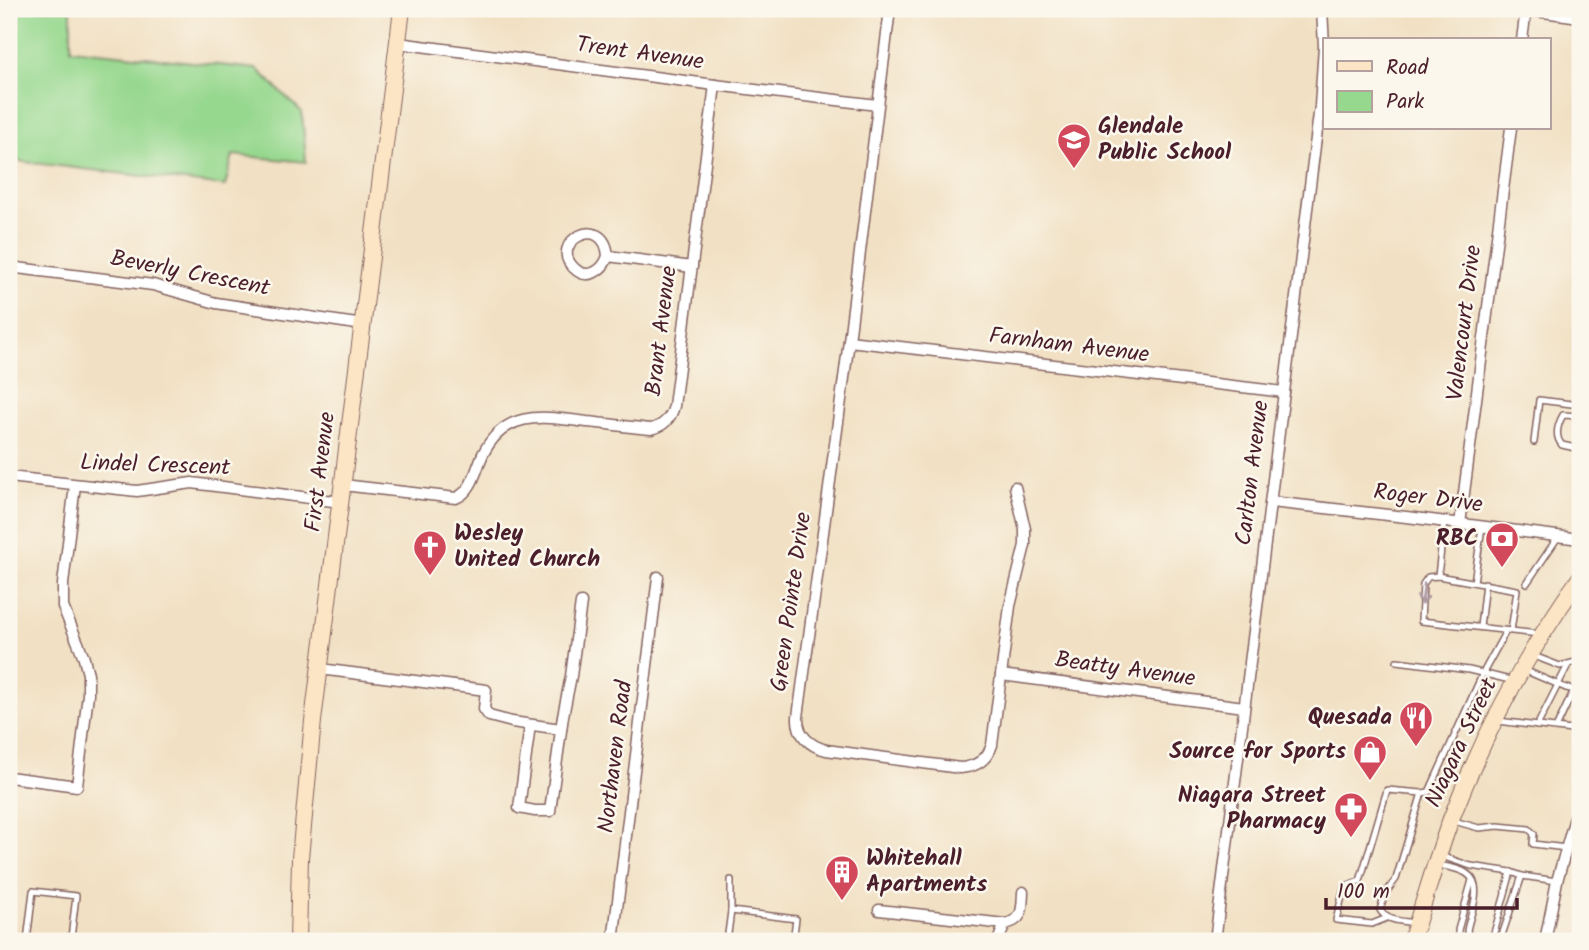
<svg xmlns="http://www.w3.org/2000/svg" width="1589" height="950" viewBox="0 0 1589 950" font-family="Kalam,sans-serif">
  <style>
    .green { fill: #97d88f; stroke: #707c5d; stroke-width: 2 }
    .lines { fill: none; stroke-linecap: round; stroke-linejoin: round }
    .lane-casing { stroke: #846360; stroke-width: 8 }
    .street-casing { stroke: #846360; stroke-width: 13 }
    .secondary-casing { stroke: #846360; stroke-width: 18 }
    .lane { stroke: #fff; stroke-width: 5 }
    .street { stroke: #fff; stroke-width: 10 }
    .secondary { stroke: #fce5c4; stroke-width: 16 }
    .oneway { stroke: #ae9aa0 }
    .labels { text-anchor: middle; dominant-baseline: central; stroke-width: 5; stroke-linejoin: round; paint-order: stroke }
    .street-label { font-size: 23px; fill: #4a1f2b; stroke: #fbf7ec }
    .poi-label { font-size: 23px; font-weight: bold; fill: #4a1f2b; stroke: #fbf7ec; text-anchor: end }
  </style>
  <rect width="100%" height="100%" fill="#fbf7ec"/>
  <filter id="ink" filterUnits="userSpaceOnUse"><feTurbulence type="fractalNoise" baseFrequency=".0143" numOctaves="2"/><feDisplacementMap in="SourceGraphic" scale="14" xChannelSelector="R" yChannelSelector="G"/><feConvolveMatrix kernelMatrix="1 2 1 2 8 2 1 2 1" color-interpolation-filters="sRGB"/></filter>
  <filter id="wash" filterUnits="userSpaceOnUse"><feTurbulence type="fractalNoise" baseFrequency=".00686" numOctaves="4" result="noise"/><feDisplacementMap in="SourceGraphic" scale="28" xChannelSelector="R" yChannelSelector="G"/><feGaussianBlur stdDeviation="1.57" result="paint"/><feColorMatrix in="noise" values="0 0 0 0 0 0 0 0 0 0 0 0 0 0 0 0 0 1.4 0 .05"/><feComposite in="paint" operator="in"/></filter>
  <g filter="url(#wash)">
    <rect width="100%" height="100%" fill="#f1e0c3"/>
    <polygon class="green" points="9,9 71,9 71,49 257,69 302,112 306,162 233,155 225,186 9,160"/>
  </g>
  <g filter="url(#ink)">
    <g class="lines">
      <g class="lane-casing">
        <g id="lane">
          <path d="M 1580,416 L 1563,415 C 1558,424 1554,436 1562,445 L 1580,449"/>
          <polyline points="1534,442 1539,400 1580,405"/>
          <polyline points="1438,576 1444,522"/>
          <polyline points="1474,582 1482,527"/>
          <polyline points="1527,583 1558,537"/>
          <polyline points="1480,627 1485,583"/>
          <path d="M 1511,631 L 1517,590 L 1438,576 L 1428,577 L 1423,584 L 1421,621 C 1460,625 1500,630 1539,634"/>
          <polyline points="1534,656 1560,666 1580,661"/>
          <polyline points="1397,661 1469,670 1514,681"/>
          <polyline points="1524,670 1566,688 1580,691"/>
          <polyline points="1498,721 1580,731"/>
          <polyline points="1537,726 1568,665"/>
          <polyline points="1556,728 1574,690"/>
          <polyline points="1573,730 1580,715"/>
          <polyline points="1422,793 1429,792 1483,673 1506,631"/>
          <polyline points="1454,821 1479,828 1498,826 1529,829 1534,834 1533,844 1566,848"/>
          <polyline points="1441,856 1471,866 1511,872 1522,876 1557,881"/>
          <path d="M 1438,865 C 1447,867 1458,868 1466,873 C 1486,885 1469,915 1467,931 L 1470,938 L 1475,941"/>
          <polyline points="731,911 796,919 793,941"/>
          <path d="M 1387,918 L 1372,924 L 1336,920 L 1344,889 L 1348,885 L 1360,881 L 1387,790 L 1422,793 L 1396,879 L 1385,894 L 1380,910 C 1386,921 1402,921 1414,923"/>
          <polyline points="27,941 33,891 76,896 71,938"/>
          <polyline points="727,941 731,911 731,880"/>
          <polyline points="1459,941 1458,930 1472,880"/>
          <polyline points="1489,941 1494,933 1511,872"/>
          <polyline points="1500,941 1522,876"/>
        </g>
      </g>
      <g class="street-casing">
        <g id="street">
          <path d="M 890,9 L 849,341 L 798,717 C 797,735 810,746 826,750 L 960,768 C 976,767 987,760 992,745 L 1010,606 L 1025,545 L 1025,529 L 1015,487"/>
          <polyline points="1521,9 1580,17"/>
          <polyline points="1522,40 1526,9"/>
          <polyline points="398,43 715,85 877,105"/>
          <path d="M 608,256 C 604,211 547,243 574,268 C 587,281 603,271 608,256 L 692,267"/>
          <polyline points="9,267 153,285 216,303 363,325"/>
          <polyline points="849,341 1284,392"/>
          <polyline points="9,477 137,491 192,483 341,502"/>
          <path d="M 343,485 L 456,498 C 473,491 476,469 483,454 C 506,408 545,417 587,422 C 608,424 630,427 651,429 C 664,426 671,418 674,406 L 715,85"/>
          <polyline points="1271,502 1415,518 1580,539"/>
          <polyline points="1460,524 1511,128"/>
          <polyline points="320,669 486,690 484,709 489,716 512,722 561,729"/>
          <polyline points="1001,675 1244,707"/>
          <polyline points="530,725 519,808 535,811 550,811 563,716 571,676 581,603"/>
          <polyline points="9,777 77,786 88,694 88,674 83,655 63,607 63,584 75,485"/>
          <polyline points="879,910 1005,924"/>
          <polyline points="613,941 658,577"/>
          <path d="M 998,941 L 1005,924 C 1024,920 1022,909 1023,892"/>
          <polyline points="1215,941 1320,106 1324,46 1322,9"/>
          <polyline points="1545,941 1557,881 1580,800"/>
        </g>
      </g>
      <g class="secondary-casing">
        <g id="secondary">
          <polyline points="298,941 300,858 313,721 402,9"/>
          <path d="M 1411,941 C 1425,900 1436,859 1451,819 C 1484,734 1527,652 1580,578"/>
        </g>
      </g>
      <use href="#lane" class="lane"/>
      <use href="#street" class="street"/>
      <use href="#secondary" class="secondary"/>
    </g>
    <defs><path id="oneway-shaft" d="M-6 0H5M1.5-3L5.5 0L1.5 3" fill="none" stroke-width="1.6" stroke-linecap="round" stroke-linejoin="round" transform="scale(1.75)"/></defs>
    <use class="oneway" href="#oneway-shaft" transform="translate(1423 594) rotate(97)"/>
  </g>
  <defs>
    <g id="school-pin" transform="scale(1.75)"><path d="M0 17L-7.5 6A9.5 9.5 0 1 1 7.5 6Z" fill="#d1495b" stroke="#fbf7ec"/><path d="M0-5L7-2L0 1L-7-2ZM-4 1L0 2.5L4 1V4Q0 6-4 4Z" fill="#fff"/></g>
    <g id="bank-pin" transform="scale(1.75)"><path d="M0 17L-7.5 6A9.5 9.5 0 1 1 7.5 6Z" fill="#d1495b" stroke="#fbf7ec"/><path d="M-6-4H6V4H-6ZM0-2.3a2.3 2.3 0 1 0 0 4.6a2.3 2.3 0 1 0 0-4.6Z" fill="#fff"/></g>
    <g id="church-pin" transform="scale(1.75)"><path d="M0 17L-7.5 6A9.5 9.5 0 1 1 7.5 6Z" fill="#d1495b" stroke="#fbf7ec"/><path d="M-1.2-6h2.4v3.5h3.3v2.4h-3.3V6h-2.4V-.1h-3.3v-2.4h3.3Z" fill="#fff"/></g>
    <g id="restaurant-pin" transform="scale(1.75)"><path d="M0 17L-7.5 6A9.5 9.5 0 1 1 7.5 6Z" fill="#d1495b" stroke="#fbf7ec"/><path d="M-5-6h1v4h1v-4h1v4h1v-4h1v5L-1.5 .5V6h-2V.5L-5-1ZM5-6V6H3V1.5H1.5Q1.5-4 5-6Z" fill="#fff"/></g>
    <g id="shop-pin" transform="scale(1.75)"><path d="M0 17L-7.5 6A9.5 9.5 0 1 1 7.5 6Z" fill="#d1495b" stroke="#fbf7ec"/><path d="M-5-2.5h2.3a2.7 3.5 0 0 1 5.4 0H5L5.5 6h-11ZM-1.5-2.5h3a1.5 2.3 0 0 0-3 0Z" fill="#fff"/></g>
    <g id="pharmacy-pin" transform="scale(1.75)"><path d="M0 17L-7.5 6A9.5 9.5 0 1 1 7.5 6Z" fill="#d1495b" stroke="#fbf7ec"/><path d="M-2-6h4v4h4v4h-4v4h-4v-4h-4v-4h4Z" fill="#fff"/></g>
    <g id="building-pin" transform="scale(1.75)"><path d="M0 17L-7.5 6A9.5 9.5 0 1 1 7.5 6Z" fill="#d1495b" stroke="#fbf7ec"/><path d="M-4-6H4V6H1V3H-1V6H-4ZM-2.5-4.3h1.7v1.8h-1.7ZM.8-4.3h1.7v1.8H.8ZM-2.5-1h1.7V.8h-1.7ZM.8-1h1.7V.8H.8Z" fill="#fff"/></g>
  </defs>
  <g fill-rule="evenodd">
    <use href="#school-pin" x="1074" y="140"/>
    <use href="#bank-pin" x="1502" y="539"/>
    <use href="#church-pin" x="430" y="547"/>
    <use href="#restaurant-pin" x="1416" y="718"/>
    <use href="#shop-pin" x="1370" y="752"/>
    <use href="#pharmacy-pin" x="1351" y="809"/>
    <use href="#building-pin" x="842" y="872"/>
  </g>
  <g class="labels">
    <g class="street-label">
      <text transform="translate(640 54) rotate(8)">Trent Avenue</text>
      <text transform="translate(190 274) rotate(11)">Beverly Crescent</text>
      <text transform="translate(1465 323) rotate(-83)">Valencourt Drive</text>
      <text transform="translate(662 331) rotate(-83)">Brant Avenue</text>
      <text transform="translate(1069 346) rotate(7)">Farnham Avenue</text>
      <text transform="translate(155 466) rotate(2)">Lindel Crescent</text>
      <text transform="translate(321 472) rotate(-83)">First Avenue</text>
      <text transform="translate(1253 473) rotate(-83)">Carlton Avenue</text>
      <text transform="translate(1428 499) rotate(7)">Roger Drive</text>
      <text transform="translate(792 602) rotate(-82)">Green Pointe Drive</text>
      <text transform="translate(1125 670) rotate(8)">Beatty Avenue</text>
      <text transform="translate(1462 743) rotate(-65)">Niagara Street</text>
      <text transform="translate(616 757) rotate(-83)">Northaven Road</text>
    </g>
    <g class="poi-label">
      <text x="1098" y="127" text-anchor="start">Glendale<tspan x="1098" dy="26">Public School</tspan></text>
      <text x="454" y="534" text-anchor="start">Wesley<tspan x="454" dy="26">United Church</tspan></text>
      <text x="1478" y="539">RBC</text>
      <text x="1392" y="718">Quesada</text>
      <text x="1346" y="752">Source for Sports</text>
      <text x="1326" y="796">Niagara Street<tspan x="1326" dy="26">Pharmacy</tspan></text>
      <text x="866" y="859" text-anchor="start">Whitehall<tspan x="866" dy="26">Apartments</tspan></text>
    </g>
  </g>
  <rect width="1589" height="950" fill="none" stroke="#fbf7ec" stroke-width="35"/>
  <rect x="1323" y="38" width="228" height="91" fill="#fbf7ec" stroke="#b4a19f" stroke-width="2"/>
  <rect x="1337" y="61" width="35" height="10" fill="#fce5c4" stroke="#b4a19f" stroke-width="2"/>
  <text x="1386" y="74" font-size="21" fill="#4a1f2b">Road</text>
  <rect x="1337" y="91" width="35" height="21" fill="#97d88f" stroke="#b4a19f" stroke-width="2"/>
  <text x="1386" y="108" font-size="21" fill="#4a1f2b">Park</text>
  <path d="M1326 898v10h191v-10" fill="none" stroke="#4a1f2b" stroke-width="3.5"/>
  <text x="1337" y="898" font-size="21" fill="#4a1f2b" stroke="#fbf7ec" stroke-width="5" paint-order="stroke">100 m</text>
</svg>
